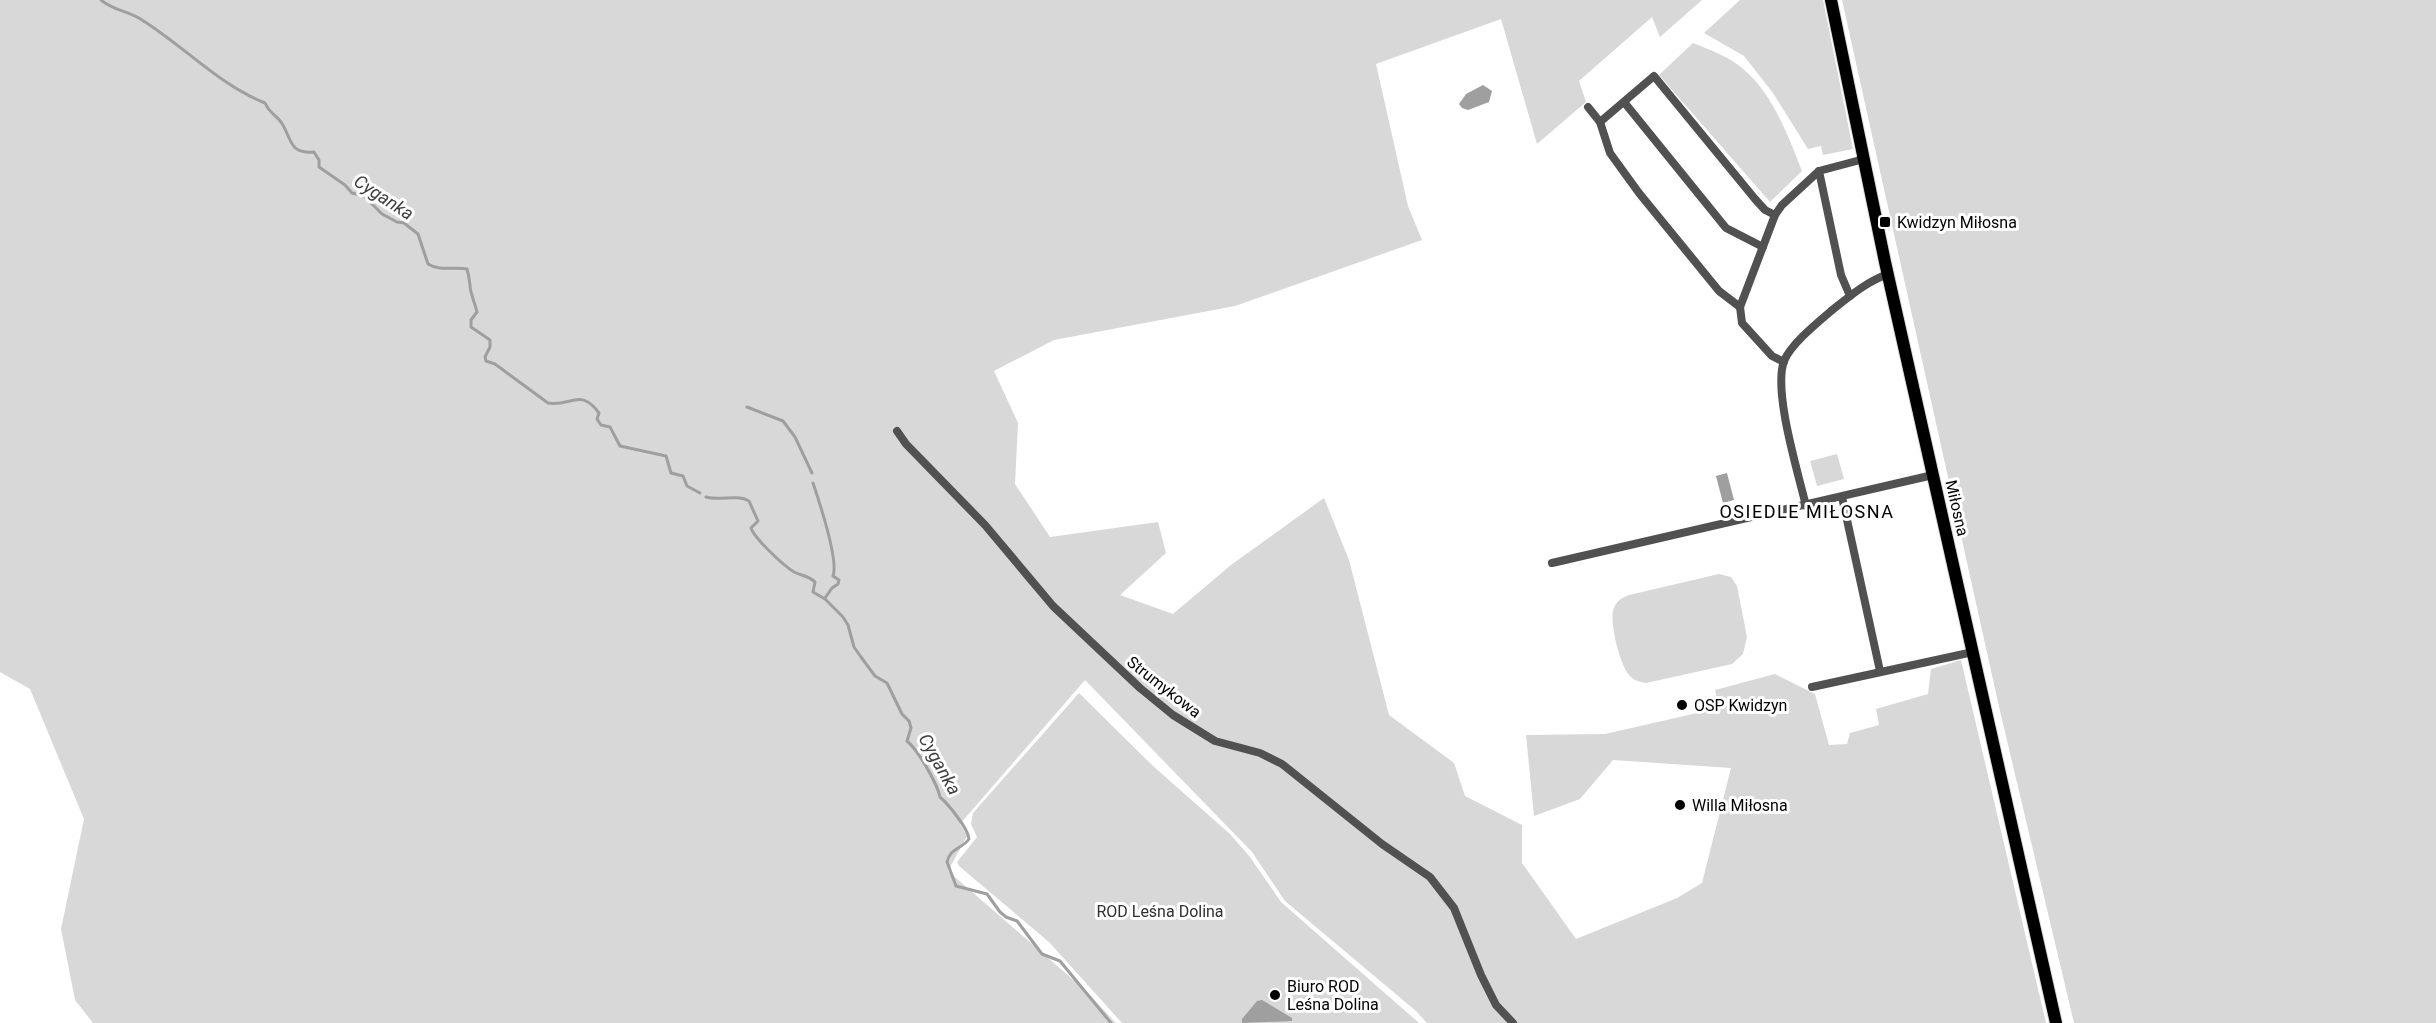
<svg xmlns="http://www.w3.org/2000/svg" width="2436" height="1023" viewBox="0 0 2436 1023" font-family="Roboto,sans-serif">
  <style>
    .green { fill: #d8d8d8 }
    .water { fill: #9f9f9f }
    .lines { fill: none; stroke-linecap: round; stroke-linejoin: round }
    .stream { stroke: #9f9f9f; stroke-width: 3 }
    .primary-casing { stroke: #dbdbdb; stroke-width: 14 }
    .street { stroke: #515151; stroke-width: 8 }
    .primary { stroke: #000; stroke-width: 12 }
    .poi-dot { fill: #000; stroke: #fff; stroke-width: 2 }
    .labels { text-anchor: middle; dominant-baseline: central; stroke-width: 6; stroke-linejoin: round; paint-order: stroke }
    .poi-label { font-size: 16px; fill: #000; stroke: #fff; text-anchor: start }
    .street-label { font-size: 16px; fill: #000; stroke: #fff }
    .park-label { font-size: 16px; fill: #2f2f2f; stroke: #fff }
    .water-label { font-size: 18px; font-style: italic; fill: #404040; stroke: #fff }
    .neighbourhood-label { font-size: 18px; letter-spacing: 1.5px; fill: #000; stroke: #fff }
  </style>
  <rect width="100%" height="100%" fill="#fff"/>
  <g class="green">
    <polygon points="0,0 1702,0 1660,37 1652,17 1579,81 1586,102 1537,144 1501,19 1376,64 1408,206 1422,240 1235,306 1054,340 994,371 1018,423 1015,484 1050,537 1158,522 1166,553 1120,595 1173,614 1231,565 1324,498 1349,560 1389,715 1454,763 1465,796 1522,825 1522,863 1576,939 1677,898 1702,883 1731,768 1613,760 1580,799 1534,816 1526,735 1605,734 1719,708 1715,690 1775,674 1815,694 1829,745 1847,744 1850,733 1879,725 1876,709 1928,694 1931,669 1961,660 2046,1023 1427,1023 1416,1011 1285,901 1252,852 1085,680 960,824 967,836 948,871 1085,990 1116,1023 93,1023 75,1000 61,929 84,819 30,689 0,672"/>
    <polygon points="1740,0 1823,0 1853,149 1823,155 1821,146 1808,149 1773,93 1744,56 1704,33"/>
    <polygon points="1842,0 2436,0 2436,1023 2074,1023 2000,711"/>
    <path d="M 1693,43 C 1710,50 1728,56 1742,68 C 1773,93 1788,136 1802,171 L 1770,202 L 1659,75 Z"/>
    <polygon points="1837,454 1844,479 1817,486 1810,461"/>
    <path d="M 1719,574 L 1731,577 L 1737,586 L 1747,637 L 1743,654 L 1732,664 L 1646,683 C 1639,682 1633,680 1629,675 C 1620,665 1610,624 1613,611 C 1615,602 1621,598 1629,595 Z"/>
    <polygon points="1079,693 1153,766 1230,834 1250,857 1281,902 1419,1023 1122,1023 1049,942 959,866 957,862 977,837 971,824 973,813"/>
  </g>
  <g class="water">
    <polygon points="1483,85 1492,91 1489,102 1468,110 1462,108 1459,104 1466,94"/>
    <polygon points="1727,473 1734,500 1723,503 1716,476"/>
    <polygon points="1262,1000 1292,1018 1292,1021 1242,1023 1242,1019 1257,1001"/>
  </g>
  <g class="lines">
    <g class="stream">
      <path d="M 101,0 C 114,11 129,11 142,20 C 185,47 218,84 265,103 C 270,114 275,114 281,122 C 292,138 288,154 314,152 L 319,160 L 319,167 L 345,185 L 352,193 L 364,196 L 382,214 L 397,222 L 404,223 L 418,234 L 428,264 C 441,272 453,266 467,269 C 469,276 469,279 470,285 C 470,293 475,303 477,312 L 471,320 L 471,327 L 490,340 L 490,347 L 485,357 L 486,361 L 495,364 L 548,403 C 571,407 580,387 599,413 L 597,419 L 601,425 L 610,427 L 620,446 L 666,456 L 671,473 L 683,476 L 687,486 L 700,493"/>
      <polyline points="747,407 783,421 795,437 812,473"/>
      <path d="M 813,483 C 819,501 839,560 833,576 L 839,580 L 838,584 L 832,588 L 825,598"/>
      <path d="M 706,497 C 720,501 737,494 749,501 L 758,521 L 751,528 C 754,538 784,566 794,572 C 802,576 809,576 815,582 L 813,592 L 825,599 L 843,617 L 848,625 L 854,647 L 861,657 L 875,676 L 887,683 L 902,714 L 909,721 L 911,728 L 907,741 C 918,750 937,783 940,797 C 948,804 968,828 969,839 C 962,849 950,848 947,862 L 956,886 L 987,894 L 1000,912 L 1006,917 L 1017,921 L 1042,954 L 1060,961 L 1111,1023"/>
    </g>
    <g class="primary-casing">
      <polyline id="primary" points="1831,0 1885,262 2056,1023"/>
    </g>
    <g class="street">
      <polyline points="1624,102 1726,228 1763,247"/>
      <polyline points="1588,107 1600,122 1610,153 1639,193 1719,291 1740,307"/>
      <polyline points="1600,122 1654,76 1755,199 1765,210 1775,215"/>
      <polyline points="1819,171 1841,275 1850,296"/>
      <polyline points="1784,362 1772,356 1742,323 1740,307 1775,215 1782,205 1819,171 1864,159"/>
      <polyline points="897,431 906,444 985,525 1053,606 1140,688 1173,715 1215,741 1260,753 1282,764 1382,844 1430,877 1454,908 1481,975 1496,1005 1513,1023"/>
      <polyline points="1842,497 1880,671"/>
      <path d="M 1806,506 C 1798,472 1773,392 1784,361 C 1791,344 1817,323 1831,311 C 1850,296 1866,282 1888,274"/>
      <polyline points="1552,563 1933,475"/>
      <polyline points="1812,687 1973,652"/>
    </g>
    <use href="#primary" class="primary"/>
  </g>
  <g class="poi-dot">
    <rect x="1879" y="216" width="12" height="12" rx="3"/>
    <circle cx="1682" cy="705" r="6"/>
    <circle cx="1680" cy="805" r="6"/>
    <circle cx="1275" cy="995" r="6"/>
  </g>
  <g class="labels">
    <g class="poi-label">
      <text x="1897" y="222">Kwidzyn Miłosna</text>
      <text x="1694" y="705">OSP Kwidzyn</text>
      <text x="1692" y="805">Willa Miłosna</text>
      <text x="1287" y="986">Biuro ROD<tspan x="1287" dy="18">Leśna Dolina</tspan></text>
    </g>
    <g class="street-label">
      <text transform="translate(1957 508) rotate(77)">Miłosna</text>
      <text transform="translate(1164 687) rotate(38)">Strumykowa</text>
    </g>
    <g class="park-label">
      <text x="1160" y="911">ROD Leśna Dolina</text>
    </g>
    <g class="water-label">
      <text transform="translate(384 197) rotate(33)">Cyganka</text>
      <text transform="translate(940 764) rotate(61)">Cyganka</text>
    </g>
    <g class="neighbourhood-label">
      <text x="1807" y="511">OSIEDLE MIŁOSNA</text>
    </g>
  </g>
</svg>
